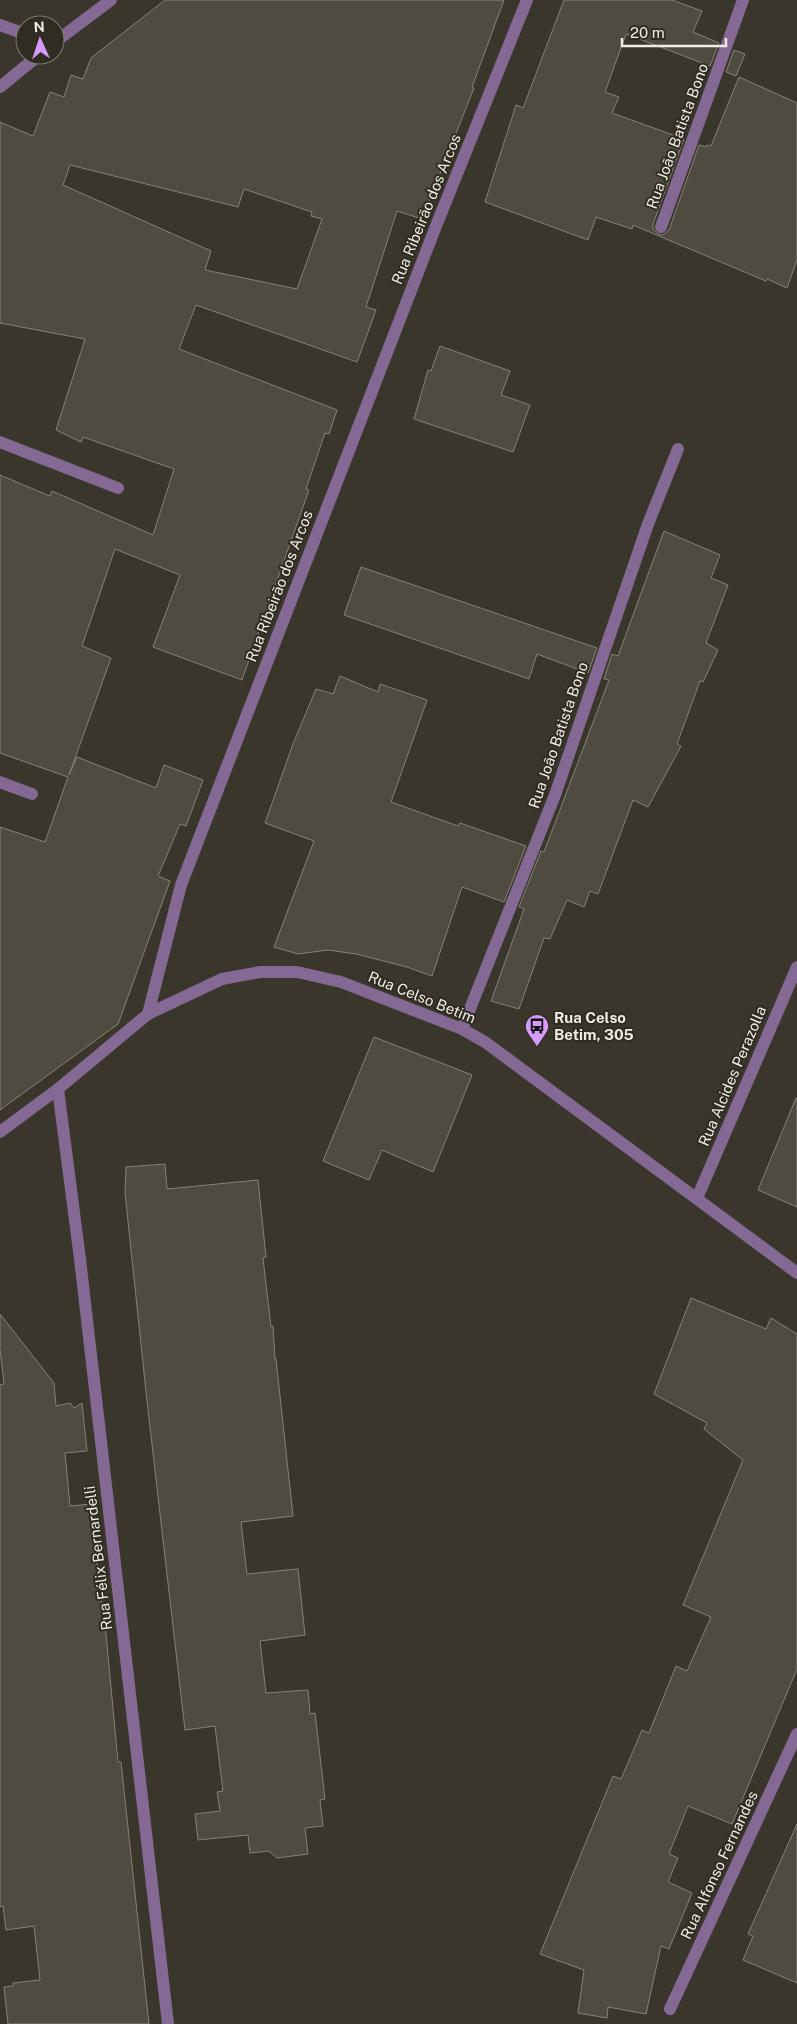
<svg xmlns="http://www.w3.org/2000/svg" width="797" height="2024" viewBox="0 0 797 2024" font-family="'Public Sans',sans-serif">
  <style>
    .building { fill: #4f4b40; stroke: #868276; fill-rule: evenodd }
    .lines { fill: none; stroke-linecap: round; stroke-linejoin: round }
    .minor { stroke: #836994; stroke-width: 12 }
    .labels { text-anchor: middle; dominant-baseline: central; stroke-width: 4; stroke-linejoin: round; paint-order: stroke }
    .street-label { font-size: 15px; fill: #eeece5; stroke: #302c22 }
    .poi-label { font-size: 15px; font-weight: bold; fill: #eeece5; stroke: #302c22; text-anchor: start }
  </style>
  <rect width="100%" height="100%" fill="#3a362c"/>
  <g class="building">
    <path d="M 165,0 L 504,0 L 472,87 L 474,88 L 422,219 L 397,211 L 366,307 L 376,310 L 357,362 L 196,305 L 179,349 L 337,410 L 329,434 L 325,433 L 306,489 L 309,490 L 242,680 L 153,647 L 180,575 L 115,549 L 82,646 L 111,658 L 69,775 L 77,757 L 156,788 L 164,765 L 203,780 L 186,826 L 180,824 L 158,876 L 170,881 L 118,1024 L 0,1110 L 0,827 L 45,842 L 68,777 L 0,753 L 0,475 L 50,496 L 52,491 L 153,535 L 174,469 L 83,437 L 81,442 L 56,430 L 85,339 L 0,323 L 0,122 L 33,136 L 50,92 L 64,97 L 71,75 L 83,79 L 91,58 ZM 70,165 L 238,207 L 244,189 L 312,212 L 311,216 L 322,219 L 297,289 L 205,270 L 211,251 L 63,185 Z"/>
    <polygon points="564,0 672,0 702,11 693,32 719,43 710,66 626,34 605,92 619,97 612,113 684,139 653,224 653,229 658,234 663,235 669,230 699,145 706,147 707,145 711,146 739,77 797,103 797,260 787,288 767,279 766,281 633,225 632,229 596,217 588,240 485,202 516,105 523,108"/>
    <polygon points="734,50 745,54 736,76 726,72"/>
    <polygon points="440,346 510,371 501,395 530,405 513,452 414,419 428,370 431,371"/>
    <polygon points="664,531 720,555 711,578 728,585 706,643 718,650 703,682 700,681 677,744 681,746 648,807 633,800 598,894 590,891 584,907 567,900 550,939 544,938 519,1009 491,1001 524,909 519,907 541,851 544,852 609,680 604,679 612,654 618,656"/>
    <polygon points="361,567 597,648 588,673 537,654 529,679 344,615"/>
    <polygon points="340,676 378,692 380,684 427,700 391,802 458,826 460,823 526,846 504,902 462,887 432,976 407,967 356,954 328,950 298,954 274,947 314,841 265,823 293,744 316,689 333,694"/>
    <polygon points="374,1037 472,1075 433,1172 382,1150 369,1180 323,1161"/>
    <polygon points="796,1098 797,1098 797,1207 758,1190"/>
    <polygon points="165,1164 167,1189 258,1180 266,1257 263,1258 271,1327 273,1326 275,1359 276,1359 293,1516 241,1522 247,1574 298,1569 305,1635 260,1641 266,1693 308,1690 310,1714 315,1713 325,1799 320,1800 323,1826 305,1828 308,1854 277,1858 269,1851 250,1853 248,1835 198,1840 195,1814 220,1811 217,1792 223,1791 215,1726 185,1730 147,1401 125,1193 126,1167"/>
    <polygon points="691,1298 766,1329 771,1318 797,1334 797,1669 732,1824 688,1806 669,1854 678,1858 668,1882 692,1893 669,1949 661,1946 646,2014 608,2007 607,2018 578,2013 584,1970 540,1954 613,1776 621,1779 642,1730 649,1733 676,1666 687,1671 711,1617 683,1605 743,1460 704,1429 707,1423 654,1394"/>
    <polygon points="0,1314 54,1383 56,1406 70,1403 74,1408 82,1403 87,1451 65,1453 70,1506 92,1504 96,1557 106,1634 118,1762 121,1762 149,2024 8,2024 4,1987 13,1986 13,1983 40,1980 34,1926 6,1930 3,1906 0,1907 0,1385 4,1384 0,1349"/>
    <polygon points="797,1824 797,1983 743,1960 753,1936 748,1934"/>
  </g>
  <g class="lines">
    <g class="minor">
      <polyline points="0,25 25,34"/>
      <polyline points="55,42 111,0"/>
      <polyline points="0,87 39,55"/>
      <polyline points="661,227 743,0"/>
      <polyline points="0,442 118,488"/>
      <polyline points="0,782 32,794"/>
      <polyline points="148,1014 181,885 436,226 527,0"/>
      <polyline points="462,1029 555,795 648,524 678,449"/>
      <polyline points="58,1089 80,1259 168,2024"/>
      <polyline points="0,1132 58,1089 148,1014 222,979 260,972 297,972 341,982 462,1029 485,1042 797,1273"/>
      <polyline points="697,1198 797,967"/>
      <polyline points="670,2009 797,1734"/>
    </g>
  </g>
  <defs>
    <g id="bus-pin" transform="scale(1.25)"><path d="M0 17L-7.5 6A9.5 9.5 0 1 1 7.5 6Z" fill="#d69bfa" stroke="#302c22"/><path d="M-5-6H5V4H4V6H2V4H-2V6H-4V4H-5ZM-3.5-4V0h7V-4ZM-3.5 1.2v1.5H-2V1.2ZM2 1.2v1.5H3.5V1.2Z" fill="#111"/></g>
  </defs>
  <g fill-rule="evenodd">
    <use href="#bus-pin" x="537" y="1026"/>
  </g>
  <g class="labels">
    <g class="street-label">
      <text transform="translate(677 136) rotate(-70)">Rua João Batista Bono</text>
      <text transform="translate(426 209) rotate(-68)">Rua Ribeirão dos Arcos</text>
      <text transform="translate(279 586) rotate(-69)">Rua Ribeirão dos Arcos</text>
      <text transform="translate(558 735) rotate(-71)">Rua João Batista Bono</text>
      <text transform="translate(422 997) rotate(22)">Rua Celso Betim</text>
      <text transform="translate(732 1076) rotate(-67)">Rua Alcides Perazolla</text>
      <text transform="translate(98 1558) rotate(-97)">Rua Félix Bernardelli</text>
      <text transform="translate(719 1865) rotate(-65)">Rua Alfonso Fernandes</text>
    </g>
    <g class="poi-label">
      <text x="554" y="1017">Rua Celso<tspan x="554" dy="17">Betim, 305</tspan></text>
    </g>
  </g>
  <g transform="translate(40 40) rotate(357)"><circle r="24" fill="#302c22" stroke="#7c7970"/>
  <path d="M0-4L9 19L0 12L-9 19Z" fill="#d69bfa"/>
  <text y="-8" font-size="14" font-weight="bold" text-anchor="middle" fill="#eeece5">N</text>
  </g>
  <path d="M622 38v8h104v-8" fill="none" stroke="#eeece5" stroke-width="2.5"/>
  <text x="630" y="38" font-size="15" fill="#eeece5" stroke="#302c22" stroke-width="4" paint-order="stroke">20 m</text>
</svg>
